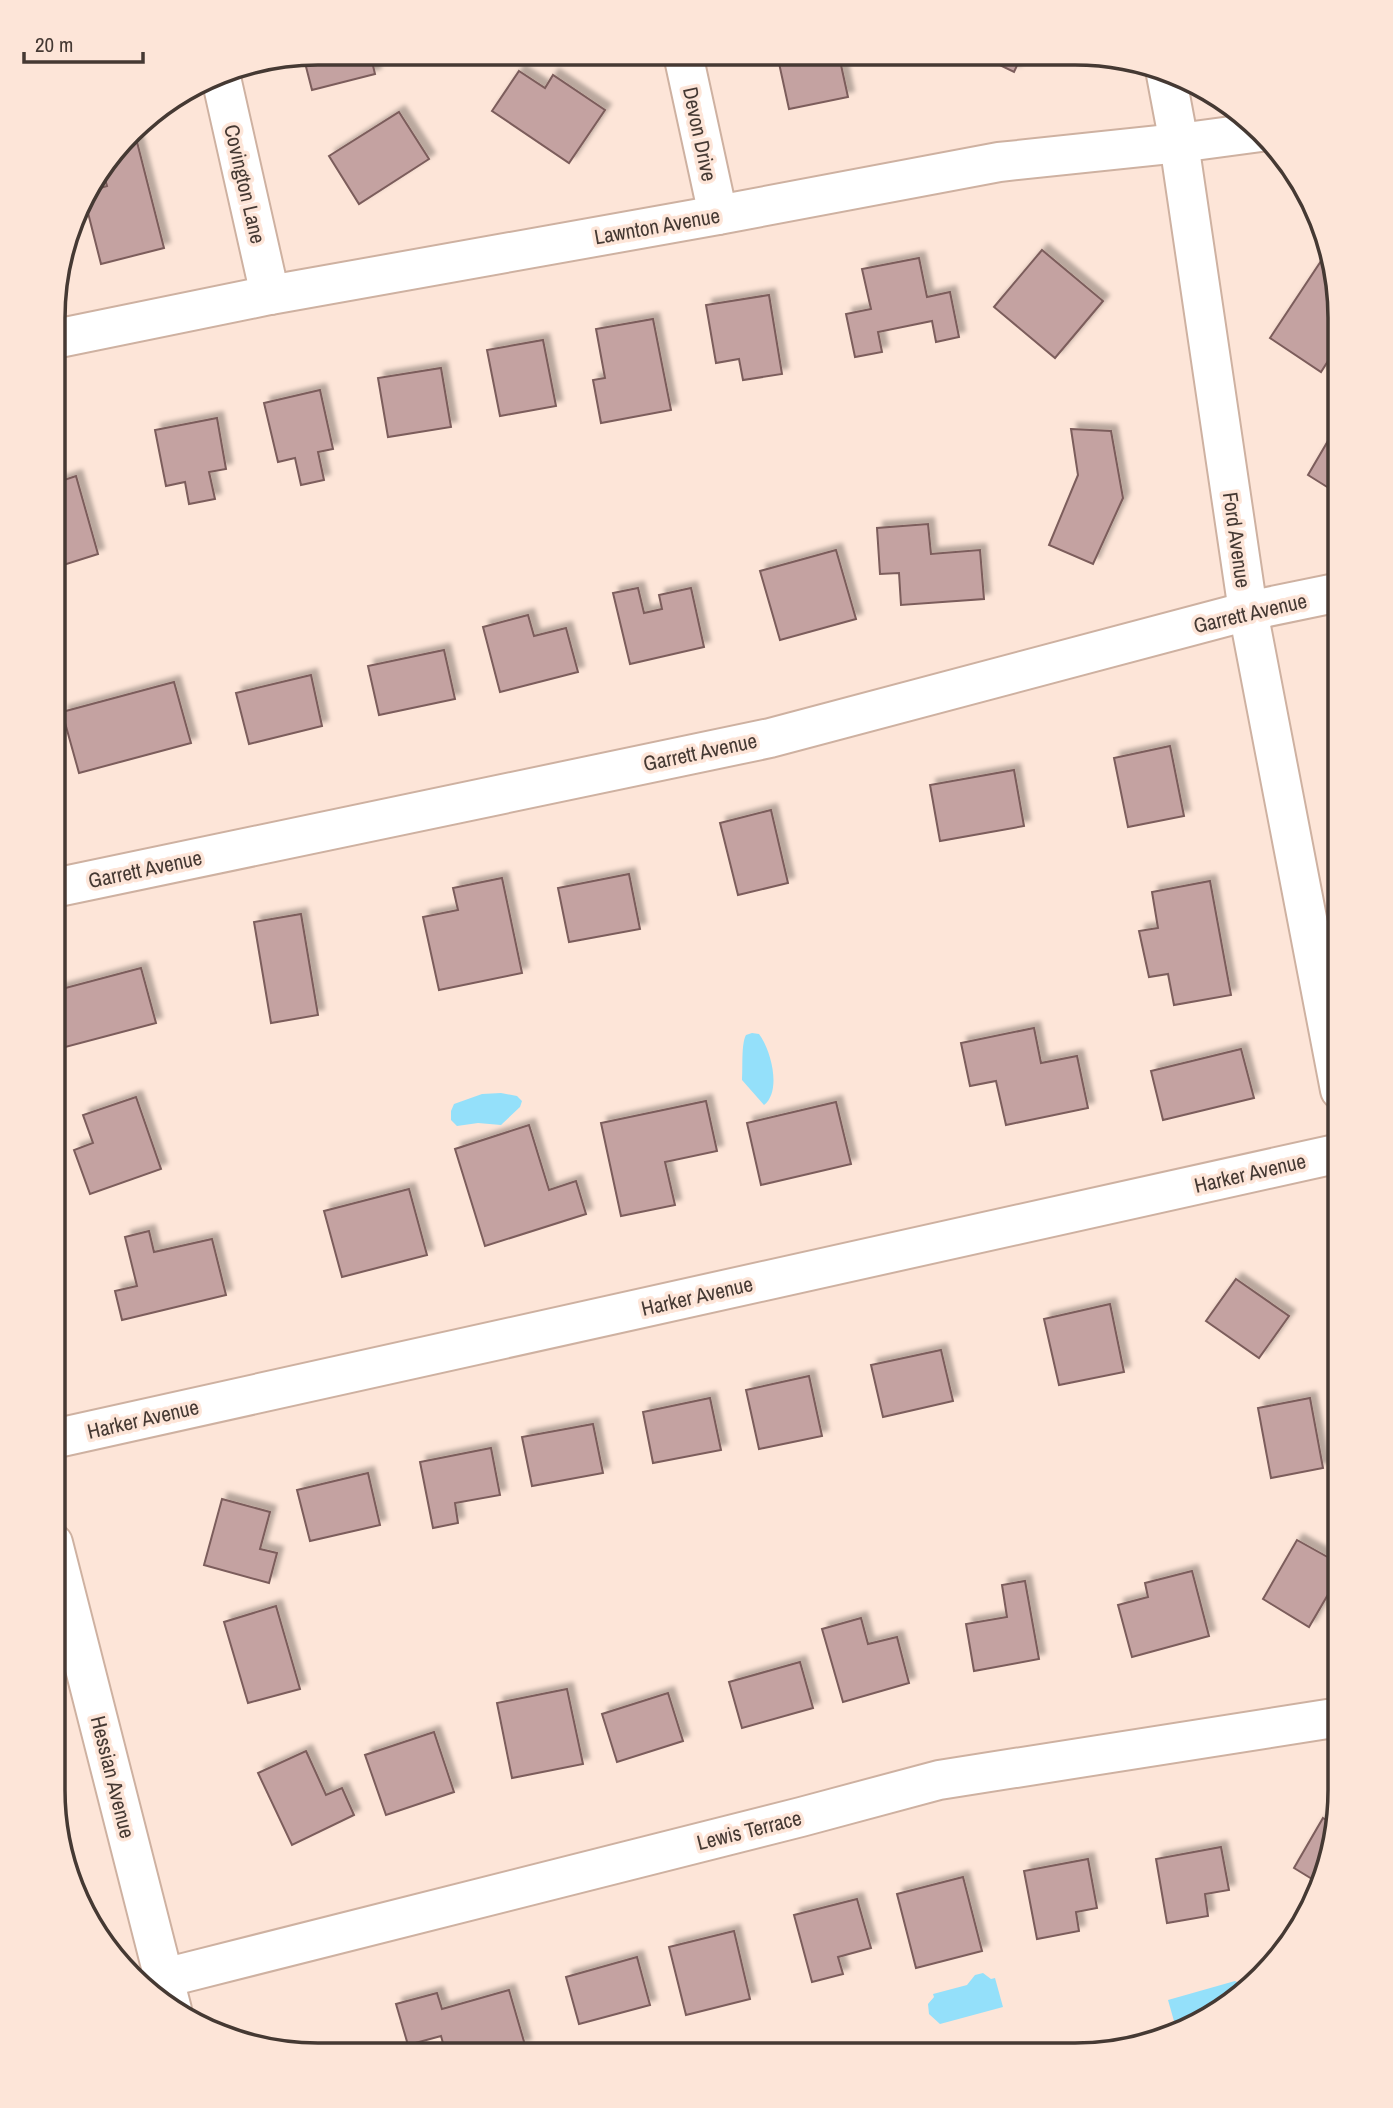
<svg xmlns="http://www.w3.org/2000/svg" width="1393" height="2108" viewBox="0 0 1393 2108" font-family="'Archivo Narrow',sans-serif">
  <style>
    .water { fill: #94e0fa }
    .building { fill: #c4a2a1; stroke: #7c5d5b; stroke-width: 2; filter: url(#shadow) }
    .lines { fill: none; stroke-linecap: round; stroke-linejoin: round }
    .minor-casing { stroke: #ceb1a1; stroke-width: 42 }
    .major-casing { stroke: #ceb1a1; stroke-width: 42 }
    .minor { stroke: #fff; stroke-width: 38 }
    .major { stroke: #fff; stroke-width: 38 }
    .labels { text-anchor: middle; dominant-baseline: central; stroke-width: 7; stroke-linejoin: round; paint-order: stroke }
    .street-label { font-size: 21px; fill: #453933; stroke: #fde5d8 }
    .rim { fill: none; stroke: #453933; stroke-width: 3.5 }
  </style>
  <defs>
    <filter id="shadow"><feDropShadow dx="6" dy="-6" stdDeviation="2" flood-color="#0004"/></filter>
  </defs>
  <rect width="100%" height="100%" fill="#fde5d8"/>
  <g class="water">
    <path d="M 752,1033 L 759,1034 C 771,1050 782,1091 764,1105 L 742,1080 C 743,1068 741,1044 746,1035 Z"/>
    <polygon points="501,1093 517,1096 522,1101 520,1107 501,1125 478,1123 457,1126 451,1120 451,1111 454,1104 482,1094"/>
    <polygon points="983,1973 991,1979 995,1978 1003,2007 940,2024 929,2014 928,2004 934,1997 933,1994 967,1985 975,1975"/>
    <polygon points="1235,1981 1239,1983 1242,1996 1237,2000 1178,2035 1168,2000"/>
  </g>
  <g class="building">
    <polygon points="317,52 370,53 375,74 312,90 303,55"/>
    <polygon points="777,54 856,54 858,62 841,65 848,97 789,109"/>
    <polygon points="977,54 1022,55 1014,72"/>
    <polygon points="519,71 545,88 553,75 605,110 569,163 492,111"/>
    <polygon points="399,112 429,159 359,204 329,156"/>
    <polygon points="137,142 164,248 101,264 84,197 86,192 107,186 102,168 120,146"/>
    <polygon points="1042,250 1103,301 1055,358 994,307"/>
    <polygon points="1327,252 1340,317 1340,342 1321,372 1270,338"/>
    <polygon points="919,258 927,297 950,292 959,337 936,342 932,321 878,332 882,352 855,357 846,314 871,309 862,269"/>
    <polygon points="769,295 782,374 743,380 739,359 716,363 706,305"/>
    <polygon points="653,319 671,410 601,423 593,380 605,378 596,329"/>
    <polygon points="543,340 556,406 500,416 487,350"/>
    <polygon points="441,368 451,427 388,437 378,378"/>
    <polygon points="320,390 333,449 318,452 324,480 301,485 295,458 278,462 264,403"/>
    <polygon points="217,418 226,469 209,472 215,499 189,504 185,482 166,486 155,430"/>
    <polygon points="1071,429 1111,431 1123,498 1093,564 1049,545 1078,475"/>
    <polygon points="1335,429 1340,432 1340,495 1308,475"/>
    <polygon points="76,476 98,554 54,568 55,483"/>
    <polygon points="928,524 931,554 980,550 984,599 901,605 899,573 880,574 877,528"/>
    <polygon points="836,550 856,619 780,640 760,571"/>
    <polygon points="638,588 644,613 662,609 659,595 691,588 704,647 630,664 613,593"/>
    <polygon points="528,615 534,636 566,628 578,672 500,692 483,627"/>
    <polygon points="444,650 455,699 379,715 368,666"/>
    <polygon points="311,675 322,726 249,744 236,693"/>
    <polygon points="174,682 191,743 79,773 62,712"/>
    <polygon points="1170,746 1184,816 1128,827 1114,758"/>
    <polygon points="1014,770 1024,826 940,841 930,785"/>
    <polygon points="771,810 788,883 738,895 720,823"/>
    <polygon points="629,874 640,929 569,942 558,888"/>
    <polygon points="502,878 522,973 439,990 423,917 458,910 453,888"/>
    <polygon points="1210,881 1231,995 1174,1005 1168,974 1149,977 1139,931 1158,928 1152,892"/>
    <polygon points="301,914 318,1015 271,1023 254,922"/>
    <polygon points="141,968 156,1023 54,1050 54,991"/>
    <polygon points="1034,1028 1041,1063 1077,1056 1088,1108 1006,1125 996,1081 970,1086 961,1043"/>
    <polygon points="1241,1049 1254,1098 1163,1120 1151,1071"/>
    <polygon points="136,1097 161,1169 90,1194 74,1150 93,1143 83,1115"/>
    <polygon points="706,1101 717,1151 665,1162 675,1205 621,1216 601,1123"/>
    <polygon points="836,1102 851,1164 761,1185 747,1123"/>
    <polygon points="529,1125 549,1190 576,1181 586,1214 485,1246 455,1149"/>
    <polygon points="409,1189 427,1255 342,1277 324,1211"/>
    <polygon points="149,1231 154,1252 212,1239 226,1295 122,1320 115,1291 137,1286 125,1237"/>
    <polygon points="1236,1279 1289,1316 1259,1358 1206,1321"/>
    <polygon points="1110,1304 1124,1372 1059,1385 1044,1319"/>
    <polygon points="941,1350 953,1401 883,1417 871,1365"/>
    <polygon points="809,1376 822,1436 759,1449 746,1390"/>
    <polygon points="710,1398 721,1450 653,1463 643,1412"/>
    <polygon points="1310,1398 1323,1468 1271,1478 1258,1408"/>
    <polygon points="593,1424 603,1473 532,1486 522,1437"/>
    <polygon points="491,1448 500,1495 455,1503 458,1523 433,1528 420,1462"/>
    <polygon points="368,1473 380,1525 310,1541 297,1490"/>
    <polygon points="222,1499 270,1512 260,1549 277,1553 269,1583 204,1565"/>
    <polygon points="1297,1540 1340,1564 1340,1574 1309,1627 1263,1599"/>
    <polygon points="1192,1571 1209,1636 1132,1657 1118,1605 1148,1597 1145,1583"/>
    <polygon points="1025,1581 1039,1659 974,1671 966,1624 1007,1617 1002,1585"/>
    <polygon points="276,1606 300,1689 248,1703 224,1622"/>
    <polygon points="861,1618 868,1644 897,1637 909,1683 843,1702 822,1629"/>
    <polygon points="800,1662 813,1708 742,1728 729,1682"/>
    <polygon points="567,1689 583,1764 512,1778 497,1703"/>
    <polygon points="668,1693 683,1741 617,1762 602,1714"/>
    <polygon points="434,1732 454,1792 386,1815 365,1755"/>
    <polygon points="306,1751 326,1795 342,1788 354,1815 292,1845 258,1773"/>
    <polygon points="1323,1818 1336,1826 1326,1876 1322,1885 1294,1868"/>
    <polygon points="1221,1847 1229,1890 1205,1894 1208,1916 1167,1923 1156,1859"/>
    <polygon points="1088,1859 1097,1908 1076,1912 1079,1931 1037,1939 1024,1871"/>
    <polygon points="963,1877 982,1951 916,1968 897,1894"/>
    <polygon points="857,1899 871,1948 838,1957 843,1974 812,1982 794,1915"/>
    <polygon points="734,1931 750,1999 686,2015 669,1947"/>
    <polygon points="637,1957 650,2005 579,2024 566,1977"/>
    <polygon points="509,1990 525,2045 493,2054 446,2054 441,2036 408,2045 396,2004 437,1993 442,2009"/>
  </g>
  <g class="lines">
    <g class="minor-casing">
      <g id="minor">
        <polyline points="683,54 718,215"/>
        <polyline points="1165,69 1179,143 1248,611 1340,1090"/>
        <polyline points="220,73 270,295"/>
        <polyline points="55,339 270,295 718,215 999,162 1179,143 1261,132"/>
        <polyline points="54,888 770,738 1248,611 1340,592"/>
        <polyline points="53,1439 1340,1153"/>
        <polyline points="164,1978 801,1817 939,1780 1340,1717"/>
      </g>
    </g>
    <g class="major-casing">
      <polyline id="major" points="53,1543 172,2010"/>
    </g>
    <use href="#minor" class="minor"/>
    <use href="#major" class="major"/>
  </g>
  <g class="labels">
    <g class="street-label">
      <text transform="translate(700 134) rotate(78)">Devon Drive</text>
      <text transform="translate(245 184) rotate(77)">Covington Lane</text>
      <text transform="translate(657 226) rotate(-10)">Lawnton Avenue</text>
      <text transform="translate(1237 540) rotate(82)">Ford Avenue</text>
      <text transform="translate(1250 613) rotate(-13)">Garrett Avenue</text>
      <text transform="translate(700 752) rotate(-12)">Garrett Avenue</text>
      <text transform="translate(145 869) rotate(-12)">Garrett Avenue</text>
      <text transform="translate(1250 1173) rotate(-13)">Harker Avenue</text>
      <text transform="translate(697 1296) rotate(-13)">Harker Avenue</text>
      <text transform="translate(143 1419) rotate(-13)">Harker Avenue</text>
      <text transform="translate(113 1777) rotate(76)">Hessian Avenue</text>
      <text transform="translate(749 1830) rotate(-14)">Lewis Terrace</text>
    </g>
  </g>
  <path d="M0 0H1393V2108H0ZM318 65H1075A253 253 0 0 1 1328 318V1790A253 253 0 0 1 1075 2043H318A253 253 0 0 1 65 1790V318A253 253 0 0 1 318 65Z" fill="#fde5d8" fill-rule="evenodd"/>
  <path class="rim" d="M318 65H1075A253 253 0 0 1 1328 318V1790A253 253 0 0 1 1075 2043H318A253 253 0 0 1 65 1790V318A253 253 0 0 1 318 65Z"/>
  <path d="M24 52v10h119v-10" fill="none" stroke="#453933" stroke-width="3.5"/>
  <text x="35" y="52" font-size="21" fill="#453933" stroke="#fde5d8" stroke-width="5" paint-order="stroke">20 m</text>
</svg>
